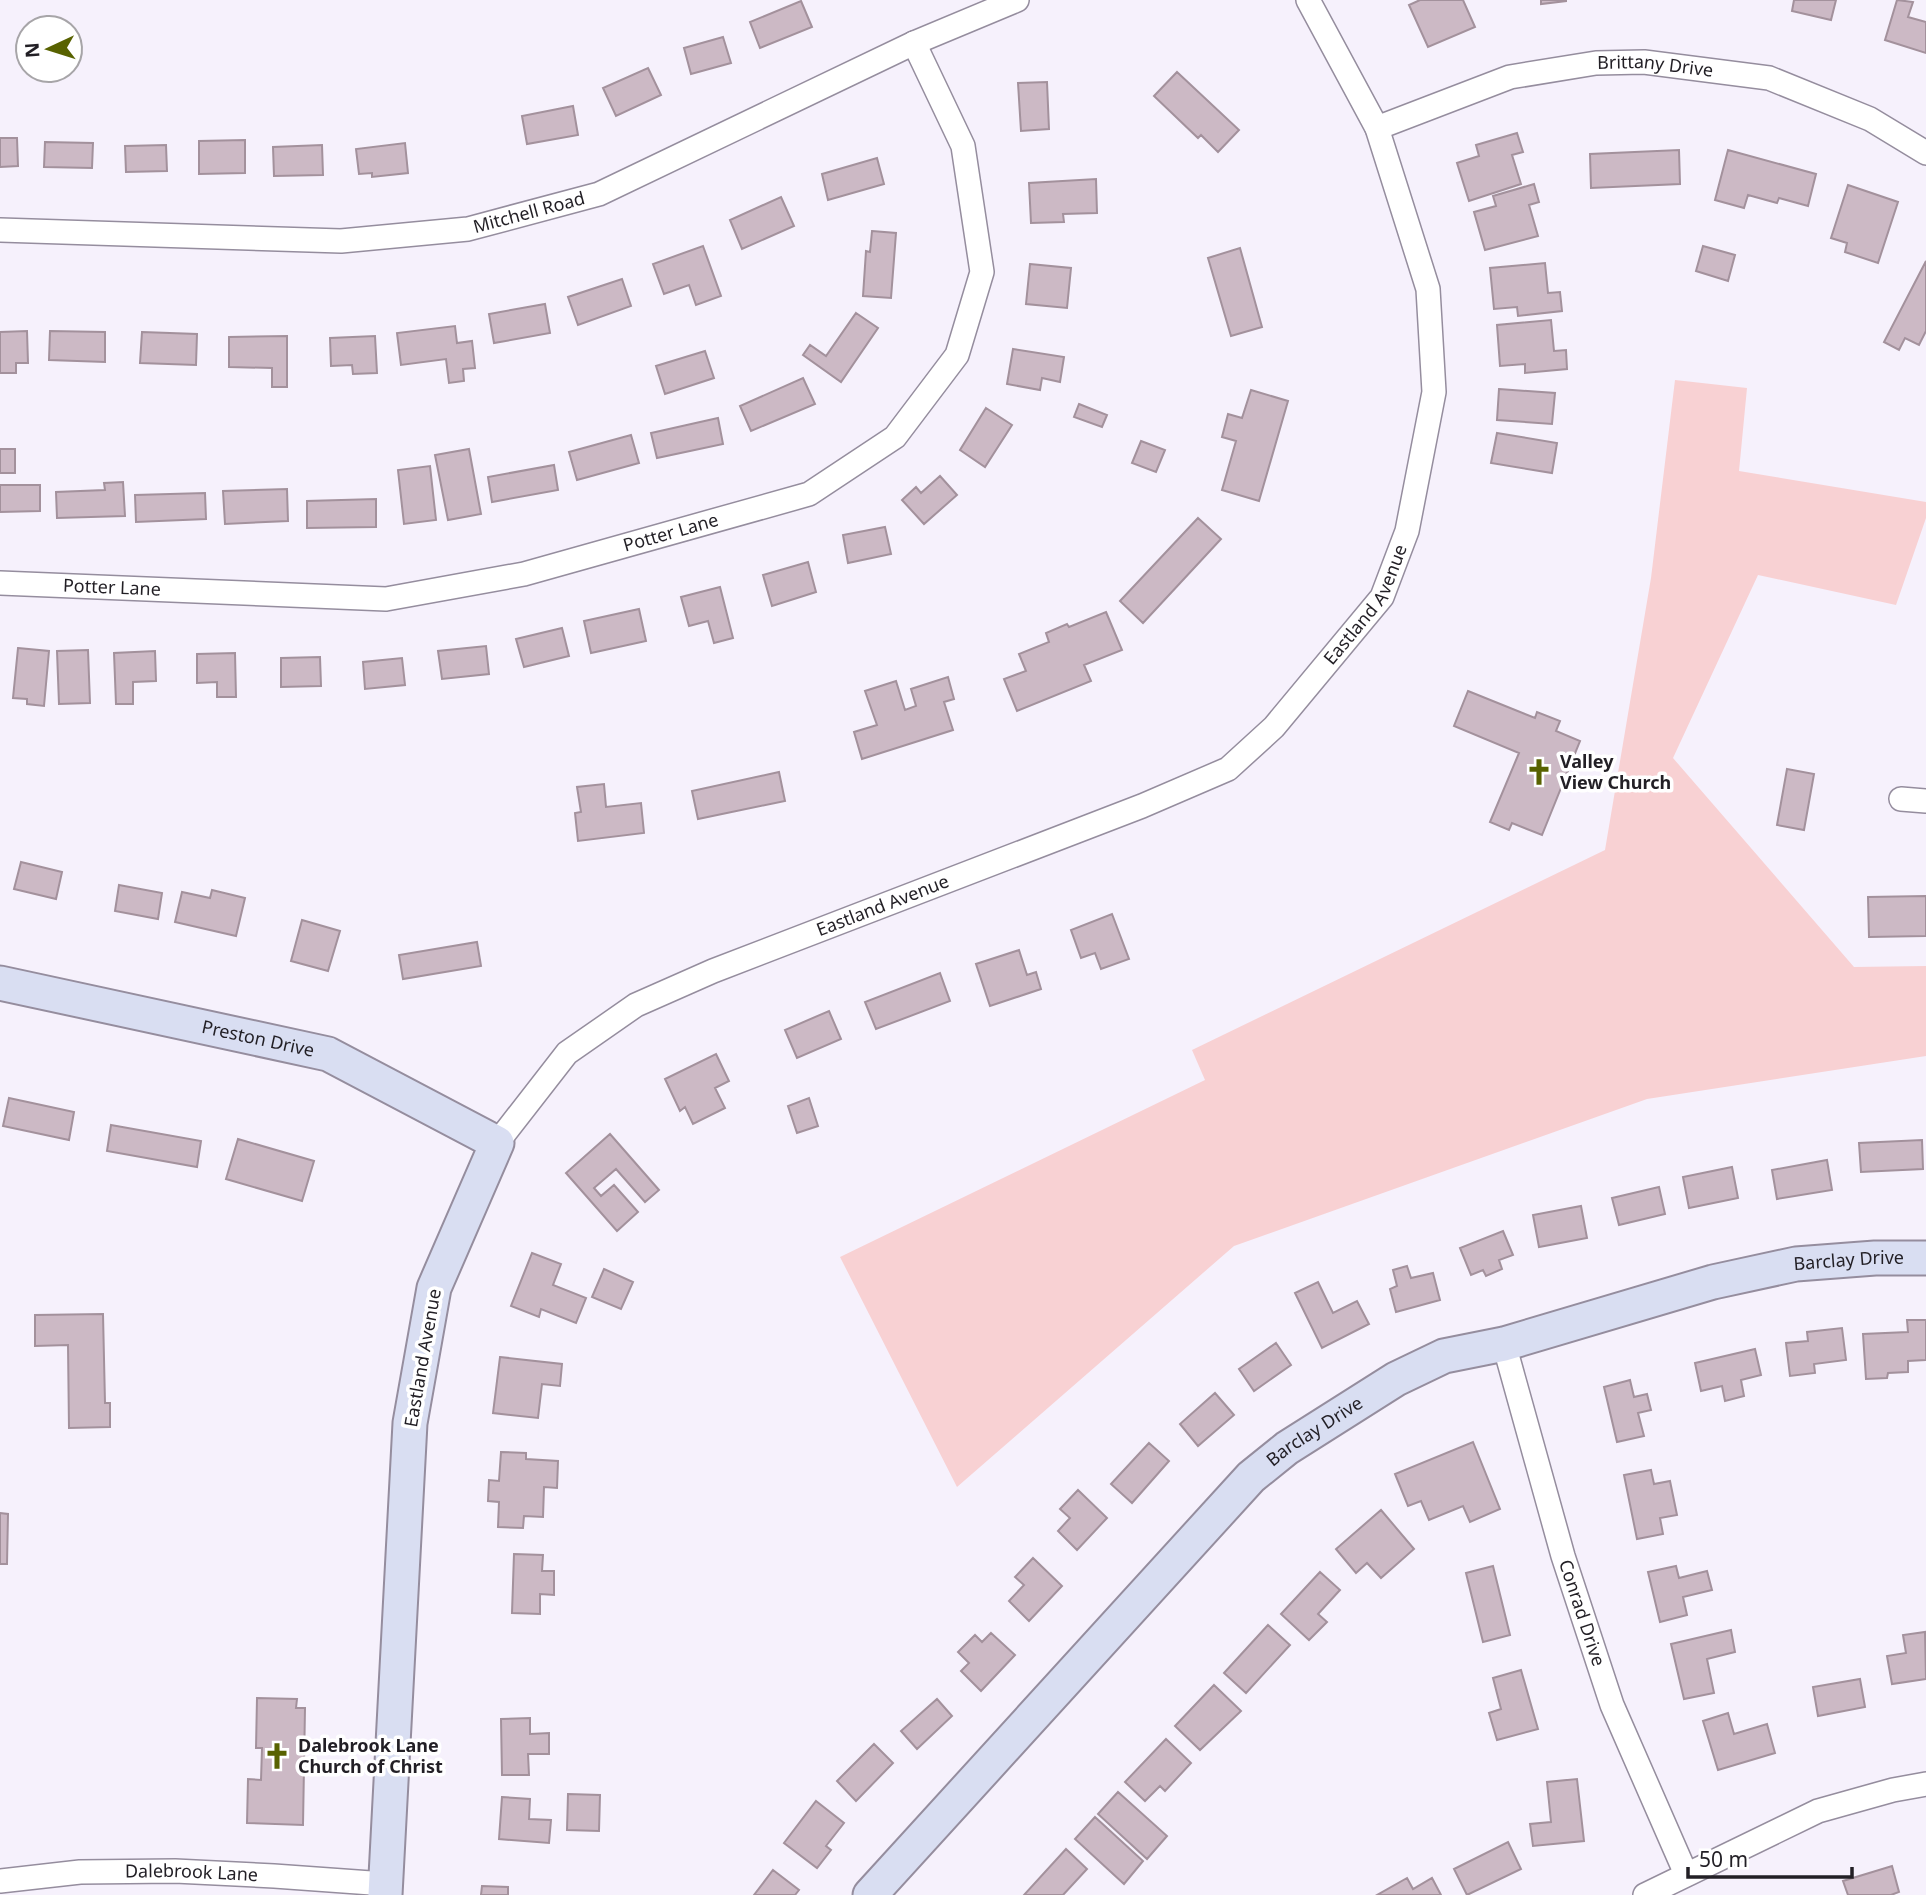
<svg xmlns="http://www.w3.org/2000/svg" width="1926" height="1895" viewBox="0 0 1926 1895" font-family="'Noto Sans',sans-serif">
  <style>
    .green { fill: #f8d1d3 }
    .building { fill: #ccb9c5; stroke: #a3919c; stroke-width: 2 }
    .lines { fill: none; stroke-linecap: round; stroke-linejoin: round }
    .street-casing { stroke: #958d9e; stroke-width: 26 }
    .secondary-casing { stroke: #958d9e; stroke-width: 37 }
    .street { stroke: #fff; stroke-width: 23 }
    .secondary { stroke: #d9def2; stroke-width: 33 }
    .labels { text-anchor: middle; stroke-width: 7; stroke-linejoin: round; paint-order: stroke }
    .street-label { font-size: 18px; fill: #221f25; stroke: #fff }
    .poi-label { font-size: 18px; font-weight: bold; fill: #221f25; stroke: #fff; text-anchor: start }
  </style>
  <rect width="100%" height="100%" fill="#f6f1fc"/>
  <!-- green -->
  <path class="green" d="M1675,380L1747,388L1739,471L1926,502V518L1896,605L1758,575L1673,758L1854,967L1926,966V1056L1647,1099L1234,1246L957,1487L840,1257L1205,1080L1192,1050L1605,850L1651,578Z"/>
  <!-- building -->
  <path class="building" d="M1420,0H1463L1475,27L1428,47L1409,5Z
    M1541,0H1566V1L1541,4Z
    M1794,0H1836L1831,20L1792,11Z
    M1897,0L1913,2L1908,17L1926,22V53L1885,40Z
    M801,1L812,27L760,48L750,22Z
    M723,37L731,63L691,74L684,48Z
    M648,68L661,95L616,116L603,88Z
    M1177,72L1239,130L1218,152L1201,135L1198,138L1154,96Z
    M1047,82L1049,129L1021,131L1018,83Z
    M573,106L578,135L527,144L522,116Z
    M1517,133L1523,152L1512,155L1521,184L1469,201L1457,163L1479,156L1476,145Z
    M0,138H17L18,166L0,167Z
    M245,140V173L199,174V141Z
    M45,142L93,143L92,168L44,167Z
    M405,143L408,173L372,177V173L359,174L356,149Z
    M166,145L167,171L126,172L125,146Z
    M322,145L323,175L274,176L273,147Z
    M1679,150L1680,184L1591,188L1590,154Z
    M1728,150L1816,174L1808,206L1779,198L1777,203L1748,195L1744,208L1715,200Z
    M877,158L884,184L828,200L822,174Z
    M1096,179L1097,213L1063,214L1064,222L1031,223L1029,183Z
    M1534,184L1539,202L1529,205L1538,236L1485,250L1474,212L1496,206L1493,196Z
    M1848,185L1898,202L1878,263L1845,252L1847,243L1831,238Z
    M781,197L794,226L742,249L730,220Z
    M872,231L896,233L891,298L863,296L866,251L870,252Z
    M703,246L721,296L696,305L689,285L664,294L653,264Z
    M1703,246L1735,255L1728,281L1696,271Z
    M1240,248L1262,327L1231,336L1208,258Z
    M1926,261V331L1919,345L1905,338L1899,350L1884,342Z
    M1545,263L1548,293L1560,292L1562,311L1518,316L1517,307L1494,309L1490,268Z
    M1030,264L1071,268L1067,308L1026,304Z
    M622,279L631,306L578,325L568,297Z
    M545,304L550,333L494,343L489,314Z
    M856,313L878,328L841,382L803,355L810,345L826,356Z
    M1551,320L1554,351L1566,350L1567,369L1525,373V364L1500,366L1497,325Z
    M455,326L457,343L472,341L475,368L463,369L464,381L449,383L446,359L401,365L397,333Z
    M27,331L28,363H16V373H0V332Z
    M50,331L105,332V362L49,360Z
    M142,332L197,334L196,365L140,363Z
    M287,336V387H272V368L229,367V337Z
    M375,336L377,373L353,374L352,365L331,366L330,338Z
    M1013,349L1064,357L1060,382L1042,378L1040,390L1007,384Z
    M705,351L714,378L665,394L656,366Z
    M803,378L815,404L751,431L740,406Z
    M1499,389L1555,393L1552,424L1497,420Z
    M1251,390L1288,401L1259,501L1222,490L1236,441L1222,437L1228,414L1242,418Z
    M1079,404L1107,415L1102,427L1074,417Z
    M986,408L1012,425L985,467L960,450Z
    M718,418L723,444L657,458L651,433Z
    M1497,433L1557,443L1552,473L1491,463Z
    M631,435L639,463L577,480L569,452Z
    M1141,441L1165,450L1156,472L1132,463Z
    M0,449H15V473H0Z
    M469,449L481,514L448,520L435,455Z
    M554,465L558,490L492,502L488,477Z
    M430,466L436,520L404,524L398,470Z
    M940,476L957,495L924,524L902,500L916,487L921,493Z
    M123,482L125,516L57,518L56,492L105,490L104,483Z
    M0,485H40V511L0,512Z
    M287,489L288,521L225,524L223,491Z
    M205,493L206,519L136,522L135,495Z
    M376,499V527L307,528V501Z
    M1198,518L1221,539L1143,623L1120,601Z
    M885,527L891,554L848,563L843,535Z
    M808,562L816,592L772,606L763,575Z
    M720,587L733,638L714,643L708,621L689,626L681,597Z
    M639,609L646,641L591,653L584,621Z
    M1106,612L1122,650L1084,665L1091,681L1017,711L1004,679L1026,671L1019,654L1049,642L1046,633L1067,624L1069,627Z
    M562,628L569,656L524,667L516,639Z
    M486,646L489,674L442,679L438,651Z
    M18,648L49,651L44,706L27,704V699L13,698Z
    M88,650L90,703L59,704L57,651Z
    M155,651L156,681L133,682V704H116L114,653Z
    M235,653L236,697H217V682L197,683V654Z
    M320,657L321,686L281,687V658Z
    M402,658L405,685L365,689L363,662Z
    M948,677L954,699L944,702L953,730L862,759L854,732L877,725L865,691L896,681L905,710L916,706L911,689Z
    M1468,691L1535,718L1537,712L1560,721L1556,731L1580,741L1542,835L1512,823L1509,830L1490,822L1519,753L1454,726Z
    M1787,769L1814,774L1804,830L1777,825Z
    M779,772L785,801L698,819L692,791Z
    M604,784L606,807L641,803L644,833L578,841L575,813L581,812L577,787Z
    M21,862L62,872L56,899L14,889Z
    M119,885L162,893L158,919L115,911Z
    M212,890L245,898L236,936L175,922L182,892L210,898Z
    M1926,896V936L1869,937L1868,897Z
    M1112,914L1129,959L1101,969L1095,953L1081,958L1071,930Z
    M302,920L340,931L328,971L291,961Z
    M477,942L481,966L403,979L399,955Z
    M1019,950L1027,975L1036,972L1041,989L990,1006L976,964Z
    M940,973L950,1001L876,1029L865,1002Z
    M829,1011L841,1039L797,1058L785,1030Z
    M716,1054L729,1081L715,1088L725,1108L693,1124L685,1107L680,1111L665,1079Z
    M9,1098L74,1112L69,1140L3,1126Z
    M809,1098L818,1126L797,1133L788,1106Z
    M111,1125L201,1141L197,1167L107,1151Z
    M610,1134L659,1190L645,1202L616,1169L594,1188L601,1196L614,1185L638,1212L617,1231L566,1173Z
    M238,1139L314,1161L302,1201L226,1179Z
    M1922,1140L1923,1169L1861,1172L1859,1143Z
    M1827,1160L1832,1190L1777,1199L1772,1170Z
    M1732,1167L1738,1198L1689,1208L1683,1177Z
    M1659,1187L1665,1214L1619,1225L1612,1198Z
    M1581,1206L1587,1238L1539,1247L1533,1215Z
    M1503,1231L1513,1255L1499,1260L1502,1269L1486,1276L1483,1270L1471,1275L1460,1248Z
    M532,1253L561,1264L553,1285L586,1298L576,1323L541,1309L539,1317L511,1306Z
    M1407,1266L1411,1278L1433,1273L1440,1300L1396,1312L1390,1289L1397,1286L1393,1270Z
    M604,1269L633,1282L621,1309L592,1297Z
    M1318,1282L1333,1313L1357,1301L1369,1324L1322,1348L1295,1293Z
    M103,1314L105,1403H110V1427L69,1428L68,1345L35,1346V1315Z
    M1907,1320H1926V1360L1908,1361V1372L1888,1373L1887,1378L1866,1379L1863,1334L1908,1332Z
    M1842,1328L1846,1360L1814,1364L1815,1373L1790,1376L1786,1343L1808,1341L1807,1332Z
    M1276,1343L1291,1365L1254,1391L1239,1369Z
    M1755,1349L1761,1375L1741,1380L1744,1396L1725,1401L1722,1386L1701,1391L1695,1363Z
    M500,1357L562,1364L560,1386L542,1384L538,1418L493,1413Z
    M1630,1380L1634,1397L1647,1394L1651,1410L1638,1413L1644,1436L1617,1442L1604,1387Z
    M1215,1393L1234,1415L1198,1446L1180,1424Z
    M1473,1442L1500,1509L1470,1522L1463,1506L1429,1520L1421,1501L1408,1506L1395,1474Z
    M1149,1443L1169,1461L1132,1503L1111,1484Z
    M501,1452L526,1453V1459L558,1461L557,1488L544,1487L543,1517L524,1516L523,1528L498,1527L499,1502L488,1501L489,1480L499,1481Z
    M1651,1470L1654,1484L1670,1481L1677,1515L1660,1518L1663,1534L1637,1539L1624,1475Z
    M1078,1490L1107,1518L1077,1550L1058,1531L1070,1518L1060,1509Z
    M1381,1510L1414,1549L1381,1578L1367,1563L1356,1573L1336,1549Z
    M0,1513L8,1514L7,1564H0Z
    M514,1554L543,1555L542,1571H554V1595L540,1594V1614L512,1613Z
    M1033,1558L1062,1586L1029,1621L1009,1601L1024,1585L1015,1577Z
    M1493,1566L1510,1635L1483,1642L1466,1573Z
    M1676,1566L1679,1578L1707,1571L1712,1590L1683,1597L1687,1615L1660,1622L1648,1572Z
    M1320,1572L1340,1590L1318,1614L1327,1622L1309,1640L1281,1614Z
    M1268,1625L1290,1645L1246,1693L1224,1673Z
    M1731,1630L1735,1652L1707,1659L1714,1693L1684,1699L1671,1644Z
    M1925,1632L1926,1679L1892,1684L1887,1656L1906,1653L1903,1635Z
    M991,1633L1015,1655L981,1691L961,1671L969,1663L958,1652L975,1635L982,1642Z
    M1521,1670L1538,1729L1497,1740L1489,1713L1501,1709L1493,1678Z
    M1860,1679L1865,1707L1818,1716L1813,1687Z
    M1214,1685L1241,1711L1200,1750L1175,1726Z
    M257,1698L297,1699L296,1708H305L303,1825L247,1823L248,1779L261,1780L262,1748H256Z
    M937,1699L952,1716L917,1749L901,1731Z
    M1728,1713L1734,1734L1767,1724L1775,1753L1718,1770L1703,1721Z
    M530,1718V1734L549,1733V1754H528L529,1775H502L501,1719Z
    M1166,1739L1191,1763L1165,1791L1160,1786L1145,1801L1125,1782Z
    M874,1744L893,1763L856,1801L837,1781Z
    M1577,1779L1584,1841L1533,1846L1530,1824L1551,1822L1547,1782Z
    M1118,1792L1167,1836L1147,1859L1098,1814Z
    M568,1794L600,1795L599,1831L567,1830Z
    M502,1797L530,1799L529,1819L551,1820L549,1843L499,1839Z
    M816,1801L844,1823L826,1846L831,1850L817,1868L784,1843Z
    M1095,1817L1143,1861L1124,1884L1075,1839Z
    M1508,1842L1521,1869L1467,1895L1454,1869Z
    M1066,1849L1087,1869L1063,1895H1024Z
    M1892,1866L1899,1892L1891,1895H1848L1843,1881Z
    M773,1870L799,1890L795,1895H754Z
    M1407,1878L1413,1889L1432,1878L1441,1895H1377Z
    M482,1886L508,1887V1895H481Z"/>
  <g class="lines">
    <defs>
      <g id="street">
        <path id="s1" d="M1377,128L1510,77L1596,63L1644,62L1769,78L1870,119L1926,153"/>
        <path id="s2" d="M0,230L341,241L468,229L599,194L914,43L1017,0"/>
        <path id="s3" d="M0,583L386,599L524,574L809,494L895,437L957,355L982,272L963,146L914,43"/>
        <path d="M1901,799L1926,801"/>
        <path id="s4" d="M497,1143L567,1053L636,1005L713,971L1142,806L1228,769L1274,727L1382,597L1407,531L1434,392L1428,289L1377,128L1308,0"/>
        <path id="s5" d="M1504,1344L1563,1556L1612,1705L1686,1874"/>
        <path id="s6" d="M0,1881L80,1872L175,1871L274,1876L385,1884"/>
        <path d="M1645,1895L1818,1811L1893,1790L1926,1784"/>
      </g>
      <g id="secondary">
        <path id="s7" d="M0,983L328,1054L497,1143L434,1288L410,1423L385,1895"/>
        <path id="s8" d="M870,1895L1251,1477L1287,1448L1396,1379L1444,1356L1504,1344L1713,1282L1796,1264L1875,1258H1926"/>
      </g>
    </defs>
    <!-- street casing -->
    <use href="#street" class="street-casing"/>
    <!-- secondary casing -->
    <use href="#secondary" class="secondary-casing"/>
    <!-- street -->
    <use href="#street" class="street"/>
    <!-- secondary -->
    <use href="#secondary" class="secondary"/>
  </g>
  <!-- icons -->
  <defs>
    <symbol id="church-bare" viewBox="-9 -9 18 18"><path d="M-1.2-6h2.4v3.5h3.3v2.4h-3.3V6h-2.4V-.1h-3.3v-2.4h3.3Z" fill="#586200" stroke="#fff" stroke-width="2.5" paint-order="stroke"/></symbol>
  </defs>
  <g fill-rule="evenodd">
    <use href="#church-bare" x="1520" y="753" width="38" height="38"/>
    <use href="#church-bare" x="258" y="1737" width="38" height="38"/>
  </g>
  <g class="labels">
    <!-- street labels -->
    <g class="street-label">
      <text dy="6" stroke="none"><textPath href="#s1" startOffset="289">Brittany Drive</textPath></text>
      <text dy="6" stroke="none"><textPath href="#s2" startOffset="532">Mitchell Road</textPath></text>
      <text dy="6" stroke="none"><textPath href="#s3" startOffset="679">Potter Lane</textPath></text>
      <text dy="6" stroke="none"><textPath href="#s3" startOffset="112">Potter Lane</textPath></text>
      <text dy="6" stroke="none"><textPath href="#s4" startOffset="1052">Eastland Avenue</textPath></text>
      <text dy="6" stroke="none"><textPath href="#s4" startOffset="464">Eastland Avenue</textPath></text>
      <text dy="6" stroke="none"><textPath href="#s7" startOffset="264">Preston Drive</textPath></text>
      <text dy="6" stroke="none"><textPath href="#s8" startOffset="1211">Barclay Drive</textPath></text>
      <text transform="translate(423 1358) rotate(-80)" y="6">Eastland Avenue</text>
      <text dy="6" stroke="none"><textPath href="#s8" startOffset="644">Barclay Drive</textPath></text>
      <text dy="6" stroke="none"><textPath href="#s5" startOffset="280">Conrad Drive</textPath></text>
      <text dy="6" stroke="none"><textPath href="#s6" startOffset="192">Dalebrook Lane</textPath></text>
    </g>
    <!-- poi labels -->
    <g class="poi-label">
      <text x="1560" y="768">Valley<tspan x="1560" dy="21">View Church</tspan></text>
      <text x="298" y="1752">Dalebrook Lane<tspan x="298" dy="21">Church of Christ</tspan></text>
    </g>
  </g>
  <!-- north arrow -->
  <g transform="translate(49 49) rotate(266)"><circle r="33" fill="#ffffff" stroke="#a7a5a8" stroke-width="2"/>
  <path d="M0-5L12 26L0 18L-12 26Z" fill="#586200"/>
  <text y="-10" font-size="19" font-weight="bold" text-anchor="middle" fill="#221f25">N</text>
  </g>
  <!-- scale -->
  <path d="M1688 1867v10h164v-10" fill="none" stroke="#221f25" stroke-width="3.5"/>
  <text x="1699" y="1867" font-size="21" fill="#221f25" stroke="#ffffff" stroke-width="5" paint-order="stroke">50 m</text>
</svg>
